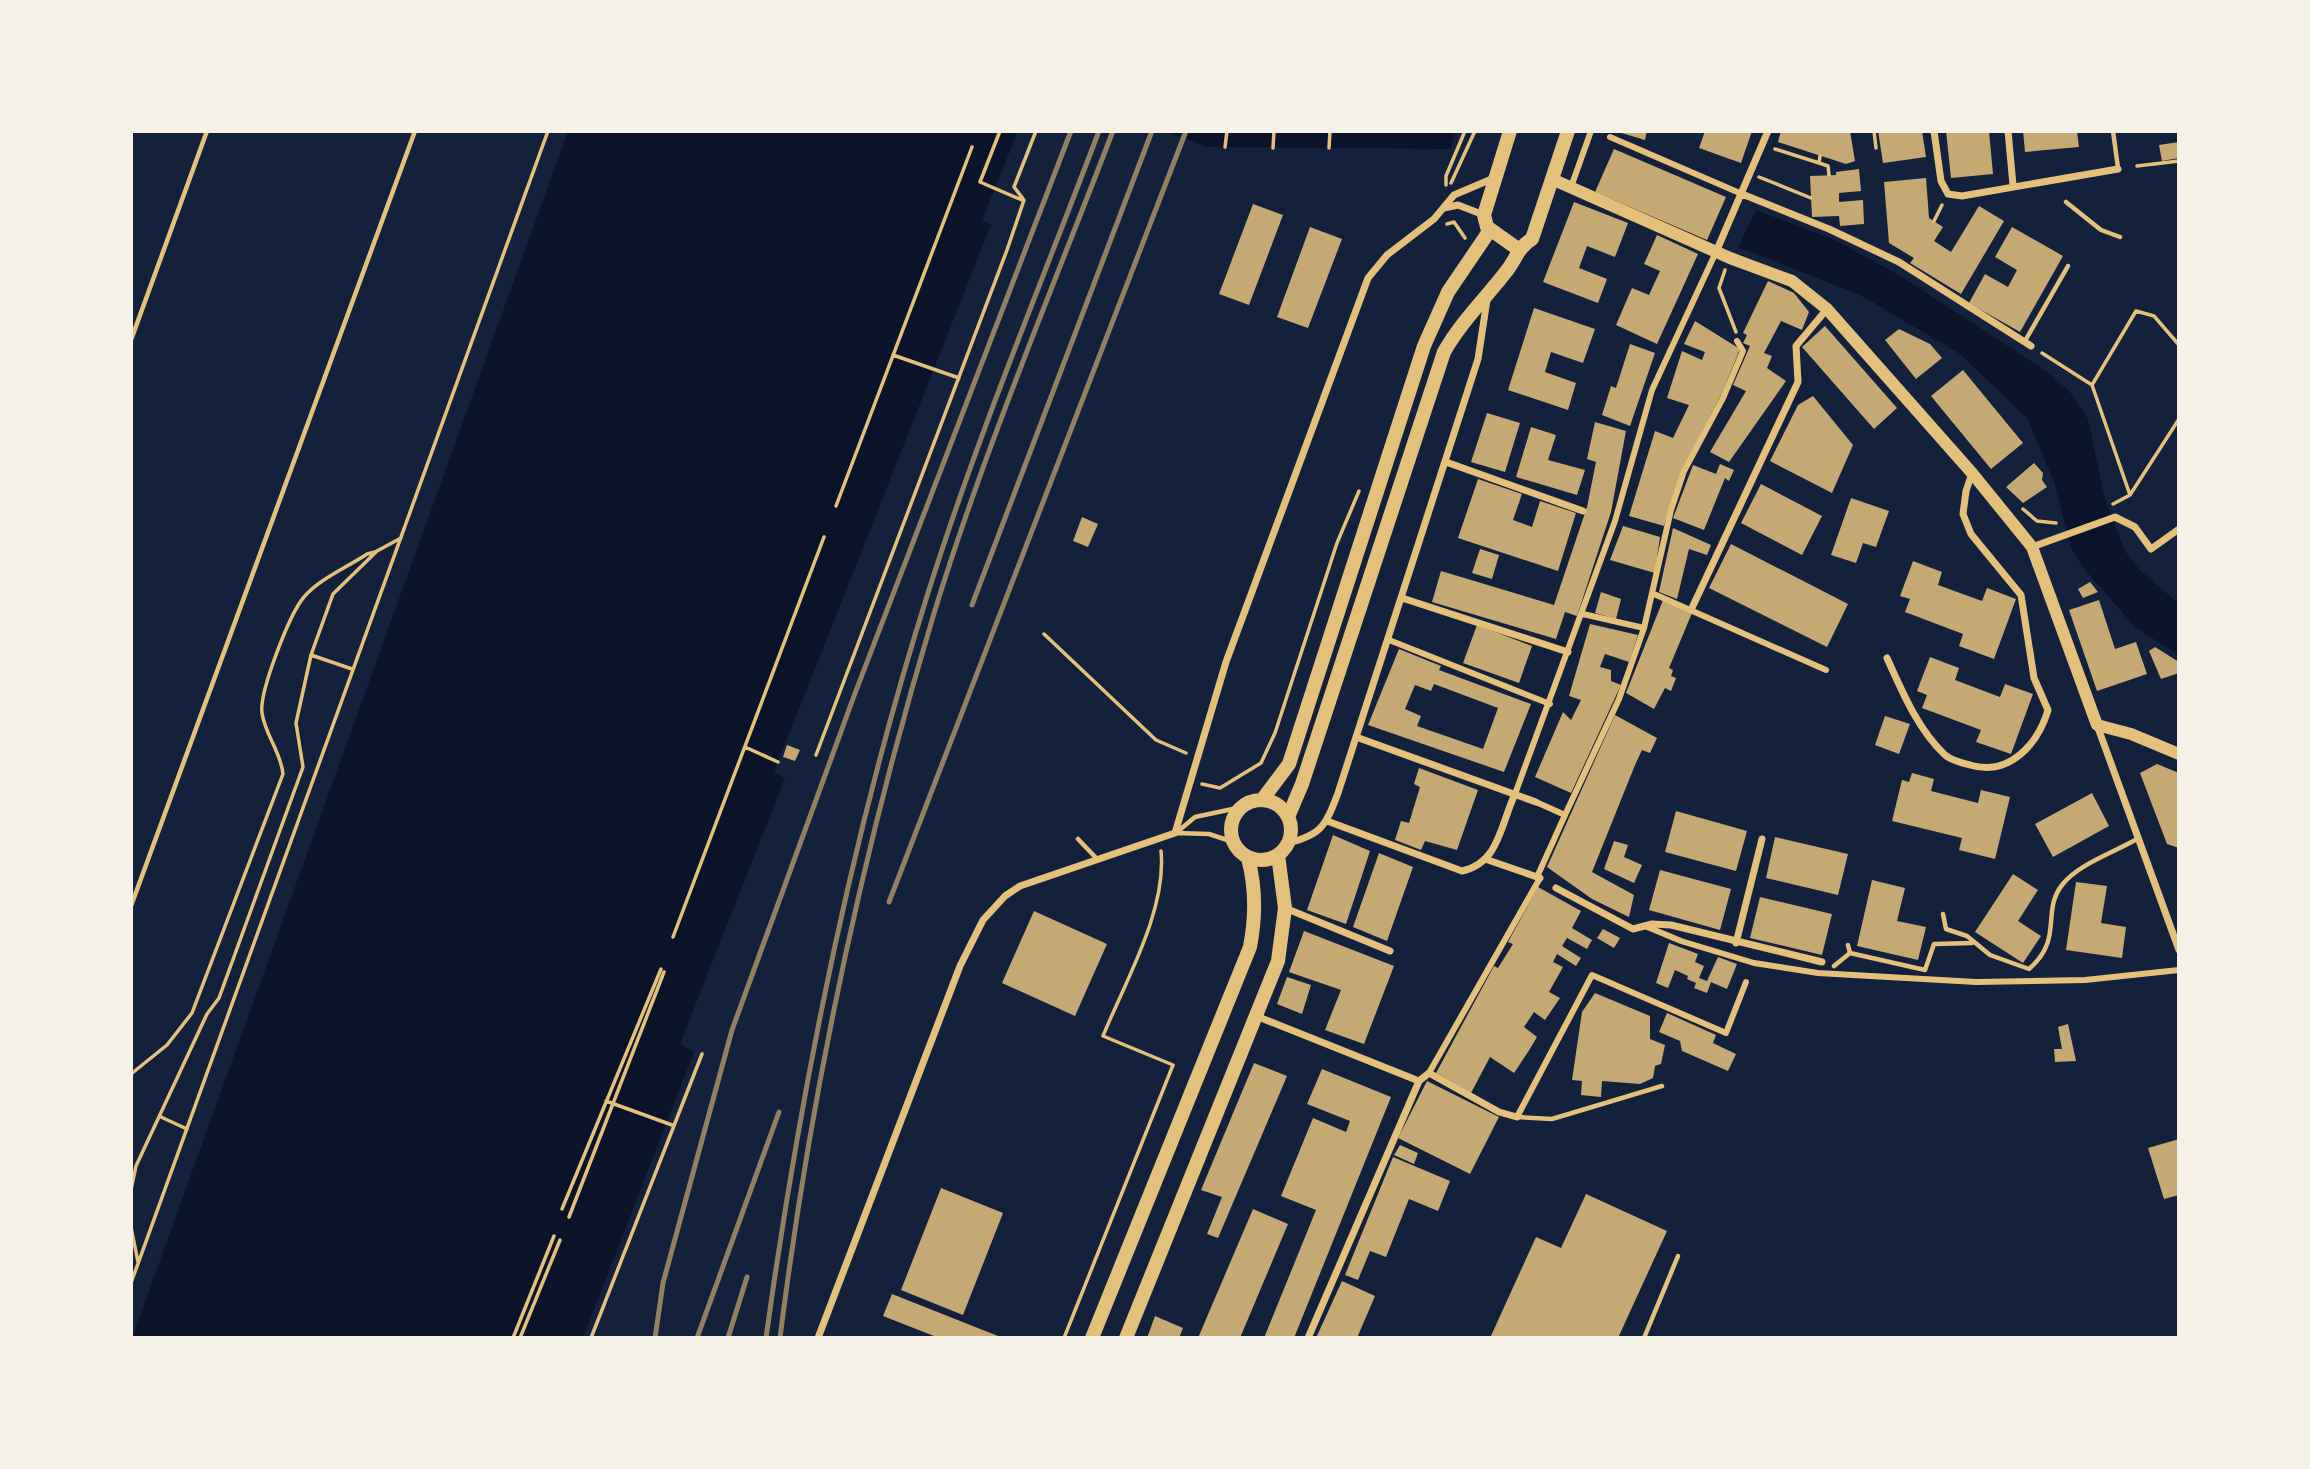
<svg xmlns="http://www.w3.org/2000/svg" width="2310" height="1469" viewBox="0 0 2310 1469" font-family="'Playfair Display',serif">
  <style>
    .water { fill: #0b132b }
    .building { fill: #c6a872; fill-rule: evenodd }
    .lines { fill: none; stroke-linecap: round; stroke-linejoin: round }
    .path { stroke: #e5c07b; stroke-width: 3.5 }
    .service { stroke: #e5c07b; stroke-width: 4.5 }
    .pedestrian { stroke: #e5c07b; stroke-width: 6 }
    .minor { stroke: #e5c07b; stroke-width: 7 }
    .tertiary { stroke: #e5c07b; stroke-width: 12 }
    .primary { stroke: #e5c07b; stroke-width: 14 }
    .rail { stroke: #918062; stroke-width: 5 }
  </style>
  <rect width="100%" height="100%" fill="#14213d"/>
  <!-- water -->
  <path class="water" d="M568,131H1018L982,220L991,225L774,772L785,778L680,1044L694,1052L583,1338H132Z
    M1163,131H1456L1450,149L1208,147Z
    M1756,210L1837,241L1904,278L2046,371L2070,392L2088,419L2105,499L2125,551L2140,570L2179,604V655L2135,627L2085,570L2071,548L2054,482L2027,418L1960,354L1864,297L1738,247Z"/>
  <!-- building -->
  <path class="building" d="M1615,131H1647L1645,140Z
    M1705,131H1752L1741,163L1699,148Z
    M1781,131H1850L1855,161L1846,164L1778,142Z
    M1878,131H1922L1926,157L1883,163Z
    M1946,131H1989L1993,174L1951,178Z
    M2023,131H2077L2079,147L2025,152Z
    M2179,142V158L2162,161L2159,145Z
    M1614,149L1726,197L1707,240L1595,192Z
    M1859,169L1861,191L1839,193V202L1863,200L1864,224L1840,226L1839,216L1812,217L1810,176L1836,175V172Z
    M1926,178L1929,218L1943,227L1934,241L1951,252L1979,206L2004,221L1961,294L1910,263L1914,258L1889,243L1884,182Z
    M1574,202L1628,223L1615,257L1587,246L1579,268L1607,279L1598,303L1543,282Z
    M1253,204L1283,215L1249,305L1219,294Z
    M1310,227L1342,239L1308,328L1277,317Z
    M2012,227L2063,256L2020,332L1969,303L1985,274L2008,287L2017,270L1995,257Z
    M1657,235L1698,254L1657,344L1616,325L1632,288L1649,295L1660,271L1644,264Z
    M1768,281L1794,293L1809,312L1802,330L1781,321L1764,353L1772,356L1767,368L1786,381L1729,462L1710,452L1746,391L1733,385L1750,346L1743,343L1747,335L1743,333Z
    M1534,308L1595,329L1583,363L1551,352L1545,372L1576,383L1568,410L1508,390Z
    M1695,321L1740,349L1722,393L1681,472L1664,526L1629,516L1655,431L1673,438L1689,405L1667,398L1682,351L1702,360L1705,352L1684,344Z
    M1825,326L1897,408L1874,429L1802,347Z
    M1899,329L1930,344L1942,358L1916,379L1885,340Z
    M1630,344L1655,353L1630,426L1602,415L1611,386L1616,388Z
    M1963,370L2023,443L1991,469L1931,396Z
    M1813,396L1853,445L1832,493L1770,461L1798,405Z
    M1487,413L1520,423L1505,472L1471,462Z
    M1595,422L1626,431L1611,512L1577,616L1565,612L1556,639L1432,602L1441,571L1554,605L1587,507L1596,462L1587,459Z
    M1531,427L1556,435L1548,460L1585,470L1577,495L1516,477Z
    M2034,463L2043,473L2042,480L2047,487L2023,503L2006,487Z
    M1720,464L1734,470L1729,481L1725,478L1704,530L1673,518L1693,465L1716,474Z
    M1478,479L1522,494L1513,520L1532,527L1540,501L1576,513L1558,571L1458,538Z
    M1761,484L1822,516L1802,555L1741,523Z
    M1851,498L1889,511L1876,547L1863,543L1856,563L1831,555Z
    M1082,517L1098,524L1088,547L1073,541Z
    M1623,526L1660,537L1655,573L1610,560Z
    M1673,528L1711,545L1707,555L1689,549L1677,599L1659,592Z
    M1731,544L1848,604L1827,647L1709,588Z
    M1480,549L1499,555L1492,579L1472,573Z
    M1913,561L1942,572L1938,585L1982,601L1987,588L2016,599L1994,659L1959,646L1963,634L1905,612L1910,599L1900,596Z
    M2090,582L2098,592L2083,598L2078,589Z
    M1601,592L1621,599L1616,619L1595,613Z
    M1663,600L1692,613L1669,668L1673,670L1671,676L1676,678L1671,691L1665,688L1654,709L1626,693Z
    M2099,600L2115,649L2136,642L2147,674L2097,691L2069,610Z
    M1590,624L1638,635L1629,662L1605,654L1600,667L1611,670V681L1621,685L1571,793L1535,777L1563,712L1571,720L1581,700L1569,696Z
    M1477,625L1532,646L1519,683L1463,663Z
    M2155,647L2179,662V673L2161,679L2149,651Z
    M1399,649L1441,666L1439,670L1531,704L1504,772L1368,725ZM1434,684L1498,708L1483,749L1417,726L1421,716L1405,709L1415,685L1431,691Z
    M1930,657L1959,668L1955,680L2000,697L2005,684L2033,694L2011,754L1976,742L1981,730L1922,708L1927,695L1917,691Z
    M1615,715L1657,738L1650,753L1642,750L1635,765L1592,872L1634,895L1629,917L1592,899L1547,867Z
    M1885,716L1910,724L1899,754L1875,745Z
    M787,745L800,750L795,761L783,757Z
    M2157,764L2179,773V848L2167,844L2140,773Z
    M1419,768L1478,790L1457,850L1425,841L1421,850L1395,840L1401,821L1409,823L1420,787L1414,784Z
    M1912,773L1934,779L1931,791L1978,803L1981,790L2010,797L1995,859L1959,850L1962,838L1892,821L1902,780L1909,782Z
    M2092,793L2109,826L2053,857L2035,824Z
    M1676,811L1747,831L1736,871L1665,852Z
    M1333,835L1370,851L1346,924L1307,910Z
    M1775,837L1848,854L1838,895L1766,878Z
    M1614,841L1628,845L1624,857L1642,865L1634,883L1604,869Z
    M1379,853L1413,867L1387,941L1353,927Z
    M1660,870L1731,889L1720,930L1649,910Z
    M2013,874L2038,890L2018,921L2041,936L2023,963L1975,932Z
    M1872,880L1905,888L1897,921L1926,927L1918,960L1857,946Z
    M2076,882L2107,886L2101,923L2126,927L2122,958L2066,950Z
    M1538,887L1581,911L1572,928L1592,940L1587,949L1567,938L1562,946L1581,958L1576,966L1557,954L1553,962L1563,967L1549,992L1560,998L1545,1020L1534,1012L1524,1027L1537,1037L1528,1052L1514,1073L1490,1057L1471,1093L1436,1073L1494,966L1498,968L1513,944L1508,942Z
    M1760,897L1832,914L1822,955L1750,938Z
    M1034,911L1107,944L1075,1016L1002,983Z
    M1603,929L1620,938L1614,948L1597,938Z
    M1304,931L1394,966L1364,1044L1325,1030L1341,990L1289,972Z
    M1669,943L1698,954L1695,962L1704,966L1699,978L1707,981L1718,957L1737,964L1727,989L1711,982L1707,993L1694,988L1696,983L1687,979L1688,976L1675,970L1668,988L1656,983Z
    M1287,977L1311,985L1302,1014L1277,1004Z
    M1595,993L1650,1016V1039L1665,1045L1661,1064L1655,1066L1653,1078L1640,1084L1602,1081L1601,1097L1581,1095L1582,1081L1572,1080L1582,1012Z
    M1667,1013L1716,1035L1713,1043L1736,1054L1728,1071L1682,1051L1680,1041L1659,1032Z
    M2068,1024L2076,1061L2055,1062L2054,1049H2062L2058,1027Z
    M1254,1063L1287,1076L1218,1238L1207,1234L1222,1197L1201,1190Z
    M1322,1069L1391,1097L1294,1338H1264L1316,1210L1281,1196L1313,1118L1346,1132L1350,1121L1307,1104Z
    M1427,1081L1499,1117L1470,1174L1398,1138Z
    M2179,1139V1195L2164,1199L2148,1148Z
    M1400,1145L1418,1153L1414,1164L1394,1155Z
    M1393,1157L1450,1181L1438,1211L1409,1199L1386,1257L1370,1251L1358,1280L1345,1275Z
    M941,1188L1003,1213L963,1315L901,1290Z
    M1586,1194L1667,1231L1618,1338H1490L1536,1237L1561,1248Z
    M1253,1209L1288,1224L1240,1338H1198Z
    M1342,1281L1375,1296L1357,1338H1316Z
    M892,1294L1003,1338H939L883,1316Z
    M1155,1316L1183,1328L1179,1338H1147Z"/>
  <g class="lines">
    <!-- path -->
    <path class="path" d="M1000,131L980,182L1022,200
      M1874,131L1876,148
      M1225,147L1227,131
      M1273,148L1274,131
      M1329,148L1330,131
      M1775,149L1819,163L1820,156
      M1819,163L1828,166L1829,175
      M2137,166L2179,161
      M1759,177L1811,198
      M1451,183L1475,131
      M1446,185V176L1465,131
      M1934,221L1942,205
      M1447,224L1454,222L1465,238
      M1725,270L1719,288L1736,332
      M2042,353L2092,385
      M893,355L959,378
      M2130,495L2092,385L2136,311L2154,316L2179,345
      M2113,504L2130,495L2179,419
      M836,506L972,147
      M2023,509L2037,521L2056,523
      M1044,634L1156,740L1186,753
      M311,655L352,669
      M745,747L778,762
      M816,755L1007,250L1024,200L1014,187L1036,131
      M1202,784L1220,788L1261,763L1275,733L1337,543L1359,491
      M673,937L824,537
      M131,1074L167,1045L192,1013L283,774C281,752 265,735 262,713C259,692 290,613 304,597C319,579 348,567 367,554L375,552
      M606,1101L672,1125
      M161,1117L187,1129
      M131,1190L136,1166L207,1014L219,998L303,767L296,723L311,655L333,594L377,551L401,538
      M562,1209L661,969
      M569,1217L664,972
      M131,1227L138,1262
      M131,1283L548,131
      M513,1338L554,1236
      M520,1338L560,1240
      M591,1338L702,1054
      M1064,1338L1173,1065L1103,1036C1125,982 1167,910 1161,851"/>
    <!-- service -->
    <path class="service" d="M2113,131L2118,168
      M2066,202L2101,230L2120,237
      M131,340L207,131
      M2025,341L2068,266
      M1176,833L1195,817L1242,807
      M1176,833L1209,834L1233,842
      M1078,839L1098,860
      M131,906L415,131
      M1943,914L1946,929L1967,936L1990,955L2029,969C2064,939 2041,912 2062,885C2078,864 2115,852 2137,839
      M1848,945L1850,953
      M1834,966L1850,953L1925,970L1934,944L1972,943
      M1517,1117L1552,1119L1662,1086
      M1644,1338L1678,1256"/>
    <!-- pedestrian -->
    <path class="pedestrian" d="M1610,137L1742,194
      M1571,187L1591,131
      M1654,594L1826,670
      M1583,614L1644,628
      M1389,640L1550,704
      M1515,794L1615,521L1652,390L1716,252
      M1536,802L1565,815L1537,877
      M1565,815L1619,699L1644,628L1671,510L1684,471L1723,398L1743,351L1737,341
      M1645,926L1681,941L1754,963L1818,973L1976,982L2085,980L2179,970
      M1429,1073L1540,878
      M1517,1117L1592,975L1726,1033L1746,982"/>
    <!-- minor -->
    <path class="minor" d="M1934,131L1941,181L1948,194L1962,196L2118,169
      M2008,131L2013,185
      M1742,194L1829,229L1899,262L2031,346
      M1444,208L1458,205L1484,215
      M1716,252L1768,131
      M1446,462L1583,511
      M2032,547L2115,517L2135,527L2151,549L2179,529
      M1402,598L1568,652
      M1691,610L1798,382L1796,346L1827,309
      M1887,658C1902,691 1918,730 1945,755C1952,761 1962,763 1970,765C2009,777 2038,744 2048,710L2034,678L2021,595L1971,534L1963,514L1966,491L1972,473
      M2097,725L2179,950
      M1356,737L1536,802
      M1327,821L1462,871C1499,863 1500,826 1515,794
      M1286,848L1288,843C1323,835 1326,824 1338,793L1478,359L1487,300
      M1488,860L1540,878
      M1556,888L1633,929L1652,924L1671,925L1822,962
      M1285,908L1390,951
      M1736,943L1762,839
      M1256,1016L1419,1081
      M818,1338L960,966L983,920L1005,896L1020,886L1175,833L1226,662L1368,278L1387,255L1434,219L1454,195L1494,178
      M1308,1338L1419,1081L1429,1073L1499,1112L1517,1117"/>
    <!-- tertiary -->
    <path class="tertiary" d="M1554,180L1730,258L1792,281L1827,309L1972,473L2032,547L2097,725L2131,734L2179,754"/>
    <!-- primary -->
    <path class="primary" d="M1510,131L1484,215L1487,227L1518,249
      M1231 830a30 30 0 1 1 60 0a30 30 0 1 1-60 0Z
      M1262,800L1289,764L1424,346L1448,292L1490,230
      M1288,817L1302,784L1444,352C1461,322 1484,300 1505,273C1516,260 1517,248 1532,239L1568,131
      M1092,1338L1250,947C1256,916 1256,888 1248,858
      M1126,1338L1278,961L1285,908L1278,855"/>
    <!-- rail -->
    <path class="rail" d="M972,605L1152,131
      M889,902L1186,131
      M655,1338L663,1283L732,1030L854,696L1071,131
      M697,1338L779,1112
      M728,1338L747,1277
      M766,1338C801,1086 851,836 928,593C977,437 1041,284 1099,131
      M780,1338C811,1091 863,848 935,610C985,448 1052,290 1113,131"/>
  </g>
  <!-- border -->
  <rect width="2310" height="1469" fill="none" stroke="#f6f1e7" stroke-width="266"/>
</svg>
